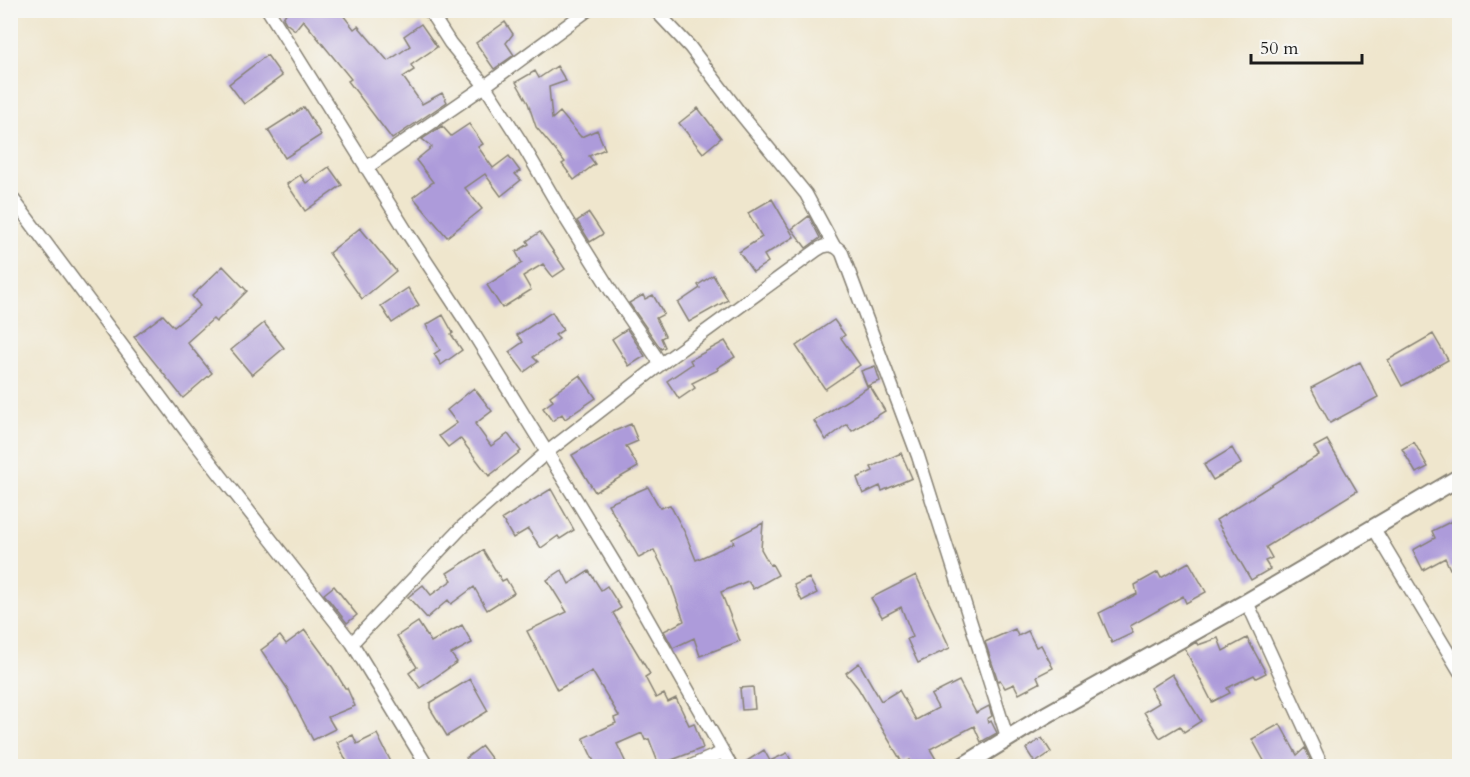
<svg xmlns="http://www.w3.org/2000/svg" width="1470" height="777" viewBox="0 0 1470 777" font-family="Cardo,serif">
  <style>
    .building { fill: #ad9bda }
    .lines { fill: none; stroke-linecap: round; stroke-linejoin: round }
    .street-casing { stroke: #868174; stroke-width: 15 }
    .secondary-casing { stroke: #868174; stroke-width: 20 }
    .street { stroke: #fff; stroke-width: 12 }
    .secondary { stroke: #fff; stroke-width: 16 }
  </style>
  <rect width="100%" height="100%" fill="#f6f6f2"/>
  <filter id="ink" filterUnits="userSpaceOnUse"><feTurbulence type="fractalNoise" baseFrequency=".0167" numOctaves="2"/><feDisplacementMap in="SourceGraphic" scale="12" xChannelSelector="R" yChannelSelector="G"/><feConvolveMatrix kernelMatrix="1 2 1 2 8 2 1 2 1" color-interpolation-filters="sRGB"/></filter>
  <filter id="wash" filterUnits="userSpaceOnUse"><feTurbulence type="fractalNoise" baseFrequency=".008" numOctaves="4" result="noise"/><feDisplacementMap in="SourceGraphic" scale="24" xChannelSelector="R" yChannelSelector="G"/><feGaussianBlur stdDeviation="1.35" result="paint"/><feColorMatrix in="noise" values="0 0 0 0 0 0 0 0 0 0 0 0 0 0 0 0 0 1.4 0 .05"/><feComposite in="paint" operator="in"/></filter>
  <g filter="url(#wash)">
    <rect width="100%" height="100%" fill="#efe6cd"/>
    <g id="blocks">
      <!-- building -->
      <path class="building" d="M288,10H339L354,29L358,26L388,61L410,46L404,36L421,24L437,47L411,65L414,70L403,77L422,104L442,93L447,102L392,139L348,81L351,79L303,20L295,30L286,23L283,18Z
        M505,22L513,34L506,43L514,55L494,69L476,43Z
        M267,55L282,76L244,104L229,84Z
        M557,66L566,81L549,87L552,119L560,112L581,137L597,130L605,149L589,156L595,164L574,180L562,164L565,162L536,127L528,103L516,82L535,71L539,78Z
        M304,107L321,135L285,158L268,130Z
        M698,108L721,138L703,153L679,123Z
        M469,124L483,144L478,147L493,168L509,156L520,171L515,174L521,180L501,196L485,174L465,188L482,209L447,237L413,197L433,182L416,160L432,147L422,139L442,126L451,136Z
        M329,167L342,185L305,211L287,184L300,175L306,183Z
        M772,199L794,237L764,255L768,262L753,272L739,252L762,237L748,213Z
        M589,213L603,234L590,242L577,221Z
        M809,216L820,238L806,248L792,229Z
        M360,228L396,271L362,299L329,253Z
        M540,232L565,269L553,277L543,264L523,276L531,290L502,308L487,285L522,263L516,252L529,244L527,241Z
        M223,266L247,291L216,322L213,319L187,342L212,373L183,398L134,337L163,315L174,327L200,306L192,296Z
        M713,275L728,300L689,322L678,303L700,288L698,285Z
        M408,288L419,305L392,323L381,306Z
        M643,295L645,299L653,295L664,314L656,318L665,336L661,338L665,347L661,349L629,303Z
        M552,312L563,330L555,335L559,339L533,357L538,362L524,372L509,352L523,342L517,335Z
        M443,315L453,333L451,334L462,350L441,365L434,354L440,350L426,325Z
        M834,320L845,335L841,338L860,365L825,389L796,346Z
        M264,323L284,348L252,375L231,350Z
        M627,329L645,356L629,366L612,339Z
        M1433,334L1448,360L1402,386L1388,360Z
        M725,341L735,357L717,368L718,370L692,383L695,388L679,399L667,381L692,364L690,360Z
        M1360,362L1378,397L1330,423L1311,388Z
        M875,366L880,381L867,386L861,371Z
        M580,375L596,398L565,419L562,414L552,421L543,408L553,401L550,396Z
        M870,386L885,411L852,431L847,424L826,440L814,421Z
        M474,388L492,411L475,424L491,446L508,434L521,451L489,476L460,438L448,447L439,436L457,423L447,410Z
        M631,424L638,441L626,446L638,467L595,492L572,455L610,433Z
        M1327,440L1357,491L1266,547L1272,558L1265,561L1270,569L1251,580L1216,520L1319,455L1314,447Z
        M1414,442L1428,467L1416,473L1402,449Z
        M1232,448L1241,464L1213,480L1204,465Z
        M901,453L912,478L882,491L880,486L863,494L857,478L873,471L871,467Z
        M648,487L660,508L670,505L685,533L696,560L734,543L732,539L763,523L761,549L770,565L772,564L778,575L753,589L748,581L721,592L740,641L700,656L694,638L673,648L664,631L684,621L670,582L654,550L639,558L608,504Z
        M551,489L574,530L560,539L558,536L541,548L528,529L513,538L502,519Z
        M1454,520L1460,528V564L1450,569L1445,558L1423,570L1413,550L1435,538L1432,531Z
        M483,550L502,581L506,579L514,593L487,610L474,587L451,604L448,600L427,618L408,597L423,585L431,595L452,580L447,573Z
        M1189,562L1206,592L1186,603L1183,596L1130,626L1133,633L1112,643L1099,613L1137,594L1135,585L1158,572L1161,578Z
        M562,570L569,584L589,571L601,590L607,586L621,608L613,613L650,674L645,677L656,698L664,694L668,702L676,698L689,725L694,723L703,748L659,765L649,739L645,740L642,733L617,744L626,763L618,766H596L583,738L616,723L614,718L619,716L592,671L557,690L527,631L567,612L547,580Z
        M916,575L950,648L918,663L907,639L913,637L901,607L882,617L871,598Z
        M809,578L817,593L802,601L794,585Z
        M334,586L357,615L347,623L324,594Z
        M418,622L431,642L462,625L472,643L451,654L457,662L420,688L409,673L417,667L397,636Z
        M1015,629L1018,636L1028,631L1036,647L1041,645L1053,668L1037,676L1040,683L1019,694L1014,684L1005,688L1000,680L998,681L985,642Z
        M305,630L333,668L345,688H347L355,706L328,717L335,729L313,740L288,692L289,691L261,650L280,636L286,644Z
        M1218,638L1223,651L1247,638L1266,673L1256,678L1254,675L1227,688L1230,693L1212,702L1185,649L1196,642L1198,645Z
        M859,663L881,701L899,690L916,720L938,708L931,695L959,681L976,713L989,706L992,716L987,719L988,723L991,721L997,733L981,742L974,726L930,749L937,761L927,766H913L909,760L903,764L858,688L846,673Z
        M1172,674L1201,721L1184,732L1180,726L1160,738L1144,712L1159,703L1150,688Z
        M470,679L488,711L447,736L430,708V703Z
        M753,687L755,709L742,710L740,688Z
        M1280,724L1297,755L1305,748L1313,766H1267L1252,739Z
        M377,734L393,766H349L337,742L353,735L357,744Z
        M1042,738L1051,752L1035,763L1026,749Z
        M482,746L497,766H472L466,758Z
        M764,750L770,761L787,753L794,766H739Z"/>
    </g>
  </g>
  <g filter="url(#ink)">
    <use href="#blocks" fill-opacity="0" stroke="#868174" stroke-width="1.5"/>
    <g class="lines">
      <defs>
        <path id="street" d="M268,10L408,234L472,331L580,506L634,595L731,766
          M429,10L450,43L485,86L521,142L566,219L611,291L661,364
          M655,10L690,47L740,113L806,194L834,246
          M366,168L485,86L588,10
          M10,195L186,431L352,643L427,766
          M1373,527L1460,672
          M1247,602L1322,766
          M352,643L463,526L546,453L661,364L817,250C826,243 836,244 842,253L918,456L1008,740
          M691,766L723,752"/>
        <path id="secondary" d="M963,766L1046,715L1247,602L1460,477"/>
      </defs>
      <!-- street casing -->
      <use href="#street" class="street-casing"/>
      <!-- secondary casing -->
      <use href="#secondary" class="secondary-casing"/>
      <!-- street -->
      <use href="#street" class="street"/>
      <!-- secondary -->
      <use href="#secondary" class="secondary"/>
    </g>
  </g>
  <!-- margin -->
  <rect width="1470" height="777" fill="none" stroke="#f6f6f2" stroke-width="36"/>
  <!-- scale -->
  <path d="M1251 54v9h111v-9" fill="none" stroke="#1c1c1c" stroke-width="3"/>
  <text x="1260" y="54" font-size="18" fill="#1c1c1c" stroke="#f6f6f2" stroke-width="4.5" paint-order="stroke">50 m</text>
</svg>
